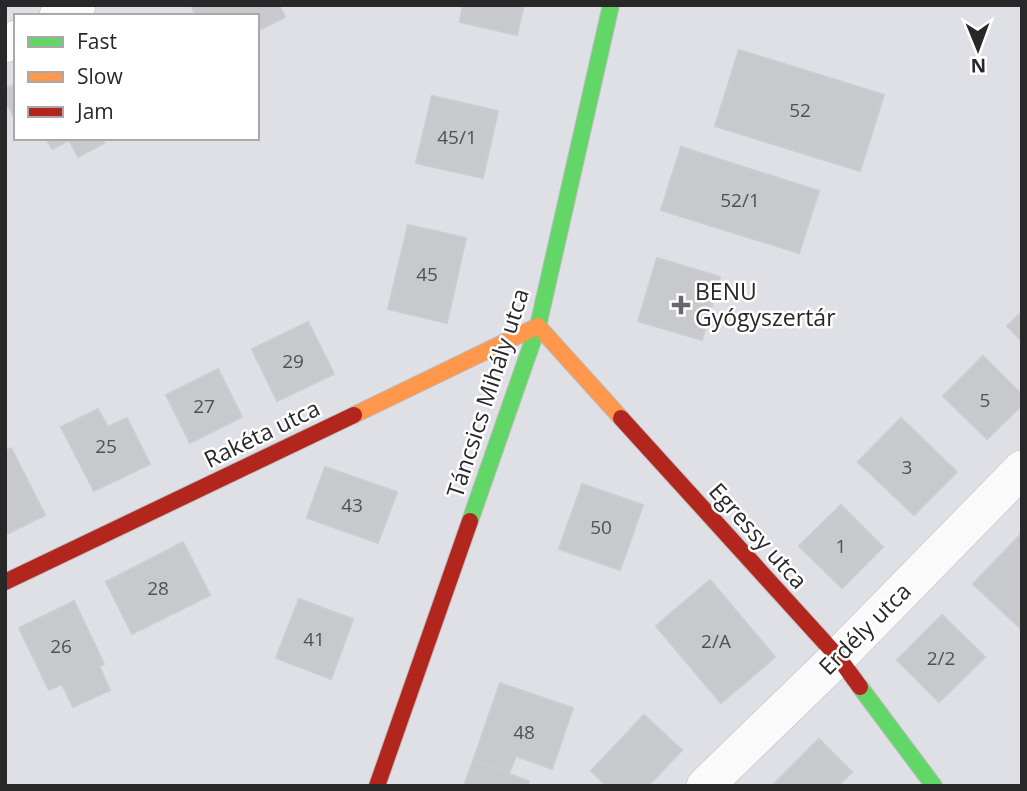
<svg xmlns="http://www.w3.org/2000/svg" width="1027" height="791" viewBox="0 0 1027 791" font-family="'Open Sans',sans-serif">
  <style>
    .building { fill: #c7c9cd; stroke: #caccd1; stroke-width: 2 }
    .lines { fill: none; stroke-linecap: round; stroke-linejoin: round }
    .street-casing { stroke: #bcbcbc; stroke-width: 38 }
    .fast-casing { stroke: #bcbcbc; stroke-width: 18 }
    .slow-casing { stroke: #bcbcbc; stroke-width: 18 }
    .jam-casing { stroke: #bcbcbc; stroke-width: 18 }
    .street { stroke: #fafafb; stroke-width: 37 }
    .fast { stroke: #63d668; stroke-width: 16 }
    .slow { stroke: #ff974d; stroke-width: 16 }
    .jam { stroke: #b3261e; stroke-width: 16 }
    .poi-dot { fill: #68686a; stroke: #fff; stroke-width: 2.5 }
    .labels { text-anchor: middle; stroke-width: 5; stroke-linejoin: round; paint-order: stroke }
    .number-label { font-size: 19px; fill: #505152 }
    .poi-label { font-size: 23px; fill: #282828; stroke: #fff; text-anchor: start }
    .street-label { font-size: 23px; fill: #282828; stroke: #fff }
  </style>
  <rect width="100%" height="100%" fill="#dee0e6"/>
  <!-- building -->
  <path class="building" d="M191,5H279L285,17L257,31V16H196Z
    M463,5H524L517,35L460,22Z
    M739,50L884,95L860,171L715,126Z
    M16,84V120L5,100V89Z
    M432,96L498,111L483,178L416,163Z
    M46,138H101L104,143L78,157L69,140L52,149Z
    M681,147L819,191L799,253L661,210Z
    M408,225L466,238L447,323L388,309Z
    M657,258L720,277L702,340L638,321Z
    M1022,312V341L1007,326Z
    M308,322L334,374L277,401L252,349Z
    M983,356L1022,395V405L987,439L943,396Z
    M218,369L242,417L190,443L166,395Z
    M98,409L108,427L127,418L150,464L94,491L61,427Z
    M901,418L957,472L914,515L858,462Z
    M11,448L45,515L5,535V451Z
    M325,467L397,492L378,543L307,518Z
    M582,484L643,505L620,570L559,549Z
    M841,505L883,547L842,588L799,546Z
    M1020,535L1022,537V630L973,584Z
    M183,542L210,595L132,634L106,582Z
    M710,580L775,657L721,703L656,626Z
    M299,599L353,619L331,679L276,658Z
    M74,601L104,664L99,666L110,690L73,707L62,684L49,690L19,628Z
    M942,615L985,657L939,702L897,660Z
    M500,683L573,708L552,769L516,756L509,773L473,761Z
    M644,715L682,750L648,786H631L628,782L624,786H607L591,771Z
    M819,739L852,772L838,786H772Z
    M473,761L529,781L527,786H464Z"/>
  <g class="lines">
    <defs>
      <path id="street" d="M58,16L77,5
        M5,44L16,39
        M705,786L838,657L1022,469"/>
      <path id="fast" d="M470,521L538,326L611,5
        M860,687L934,786"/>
      <path id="slow" d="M354,415L538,326L621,418"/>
      <path id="jam" d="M621,418L838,657L860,687
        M5,582L354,415
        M377,786L470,521"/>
    </defs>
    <!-- street casing -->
    <use href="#street" class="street-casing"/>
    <!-- fast casing -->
    <use href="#fast" class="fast-casing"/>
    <!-- slow casing -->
    <use href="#slow" class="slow-casing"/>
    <!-- jam casing -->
    <use href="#jam" class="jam-casing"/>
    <!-- street -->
    <use href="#street" class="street"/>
    <!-- fast -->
    <use href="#fast" class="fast"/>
    <!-- slow -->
    <use href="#slow" class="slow"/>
    <!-- jam -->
    <use href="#jam" class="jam"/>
  </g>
  <!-- markers -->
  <path class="poi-dot" d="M677.5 294.5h7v7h7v7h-7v7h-7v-7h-7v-7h7z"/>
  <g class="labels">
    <!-- number labels -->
    <g class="number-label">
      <text x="800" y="117">52</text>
      <text x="457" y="144">45/1</text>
      <text x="740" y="207">52/1</text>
      <text x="427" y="281">45</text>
      <text x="293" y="368">29</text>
      <text x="985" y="407">5</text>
      <text x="204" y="413">27</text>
      <text x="106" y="453">25</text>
      <text x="907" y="474">3</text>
      <text x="352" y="512">43</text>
      <text x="601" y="534">50</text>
      <text x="841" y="553">1</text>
      <text x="158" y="595">28</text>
      <text x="314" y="646">41</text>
      <text x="716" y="648">2/A</text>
      <text x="61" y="653">26</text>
      <text x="941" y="665">2/2</text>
      <text x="524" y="739">48</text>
    </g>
    <!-- poi labels -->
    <g class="poi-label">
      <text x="695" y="300">BENU<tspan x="695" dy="26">Gyógyszertár</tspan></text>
    </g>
    <!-- street labels -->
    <g class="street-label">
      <text transform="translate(488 393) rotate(-72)" y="8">Táncsics Mihály utca</text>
      <text transform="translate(262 434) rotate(-26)" y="8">Rakéta utca</text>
      <text transform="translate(758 536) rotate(48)" y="8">Egressy utca</text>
      <text transform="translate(865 629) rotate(-45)" y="8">Erdély utca</text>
    </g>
  </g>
  <!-- border -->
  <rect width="1027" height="791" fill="none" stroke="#282828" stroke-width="14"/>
  <!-- legend -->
  <rect x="14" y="14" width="245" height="126" fill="#ffffff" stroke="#a9a9a9" stroke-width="2"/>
  <rect x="28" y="37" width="35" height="10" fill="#63d668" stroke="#a9a9a9" stroke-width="2"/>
  <text x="77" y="49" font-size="21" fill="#282828">Fast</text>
  <rect x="28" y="72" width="35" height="10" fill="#ff974d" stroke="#a9a9a9" stroke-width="2"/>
  <text x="77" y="84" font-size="21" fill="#282828">Slow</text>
  <rect x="28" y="107" width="35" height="10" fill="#b3261e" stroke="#a9a9a9" stroke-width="2"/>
  <text x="77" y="119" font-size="21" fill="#282828">Jam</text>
  <!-- north arrow -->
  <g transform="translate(978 49) rotate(179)" stroke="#ffffff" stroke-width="5" paint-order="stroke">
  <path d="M0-5L12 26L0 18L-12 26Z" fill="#282828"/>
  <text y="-10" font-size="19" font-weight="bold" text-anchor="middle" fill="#282828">N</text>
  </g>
</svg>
